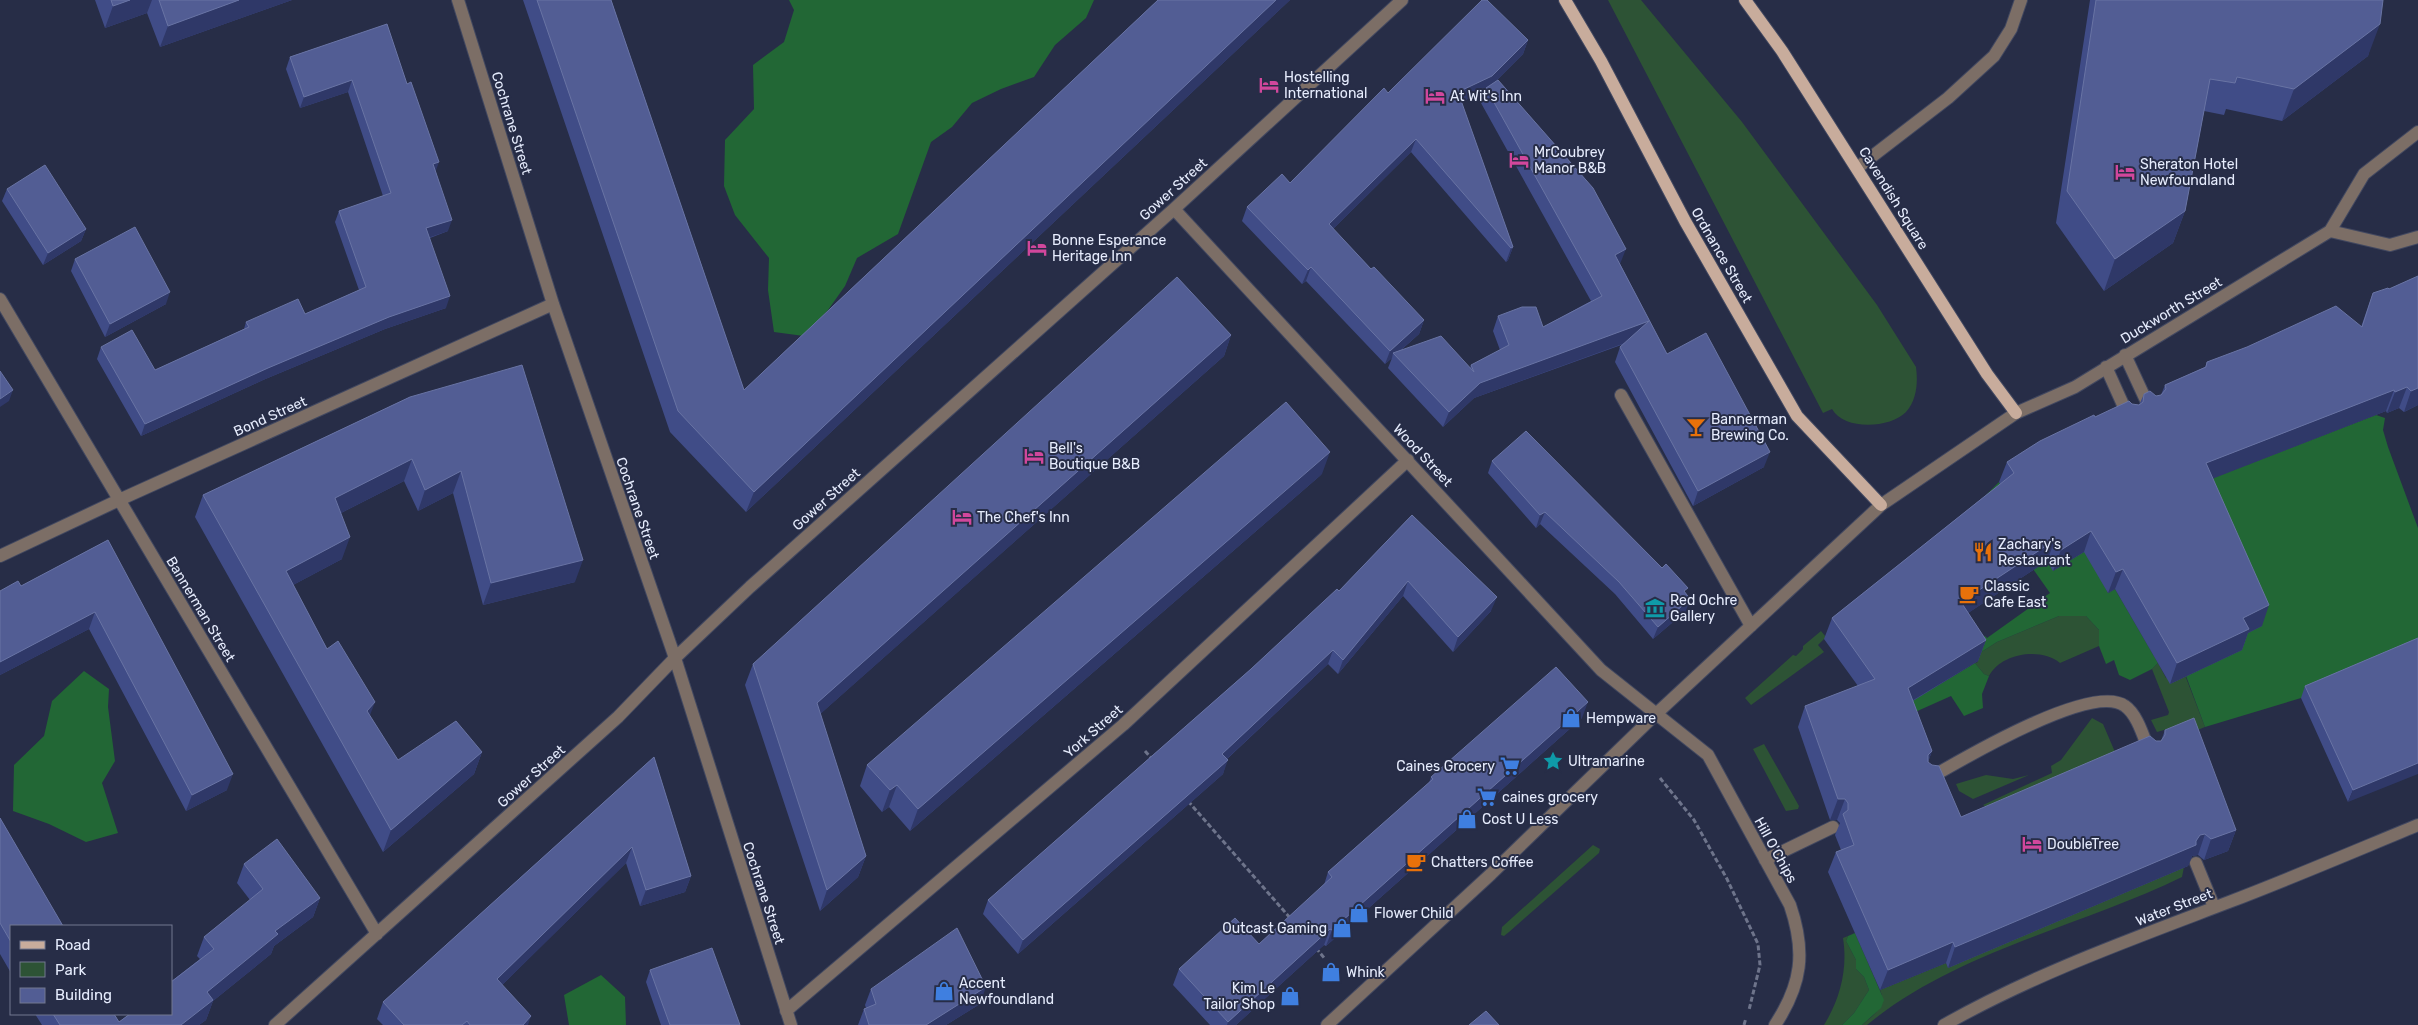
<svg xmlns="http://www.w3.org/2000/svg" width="2418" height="1025" viewBox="0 0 2418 1025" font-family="Rubik,sans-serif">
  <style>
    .green { fill: #2d5335 }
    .forest { fill: #226735 }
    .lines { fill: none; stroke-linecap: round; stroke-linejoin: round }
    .minor-casing { stroke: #424860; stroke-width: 14 }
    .major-casing { stroke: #424860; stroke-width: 14 }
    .path { stroke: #6e748b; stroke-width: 3; stroke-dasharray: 5 2.5; stroke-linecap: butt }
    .minor { stroke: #7c6e66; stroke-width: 12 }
    .major { stroke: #c8ac9c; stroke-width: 12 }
    .wall { fill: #404c87; fill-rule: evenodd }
    .shaded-wall { fill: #2f3868 }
    .building { fill: #525d94; stroke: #6974a4 }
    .labels { text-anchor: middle; stroke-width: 4; stroke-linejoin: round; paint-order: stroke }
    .poi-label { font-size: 14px; fill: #e6ecfd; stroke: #272d47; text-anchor: start }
    .street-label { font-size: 14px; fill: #e6ecfd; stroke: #272d47 }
  </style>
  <rect width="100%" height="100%" fill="#272d47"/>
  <!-- green -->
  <path class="green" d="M1608,0H1641L1742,122L1877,305L1916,367C1918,382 1917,400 1906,412C1891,428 1844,431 1832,409L1823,413Z
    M2059,616H2086L2099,630V646L2060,663C2041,647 2001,653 1989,676L1984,674L1975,663L1978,662L1975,656L1997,642Z
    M1821,631L1826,637L1818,645L1824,652L1751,705L1745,698L1793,655L1796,656L1803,649V646Z
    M2158,663L2166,678L2183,670L2205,727L2185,735L2181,725L2157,732L2151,720L2168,715L2169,712L2152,669Z
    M2092,718L2103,724L2121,766L2002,817L1983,805L2052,773L2051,766L2061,760Z
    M1764,744L1799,806L1798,809L1786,811L1753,749Z
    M1986,775L2013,779L2029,775L1973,799L1959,791L1956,784Z
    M1593,845L1600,849L1599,853L1509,932L1504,936L1501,935L1502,927Z
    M2184,867L2182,877C2079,927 1955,952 1867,1025H1862C1873,1015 1888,1007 1880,990L1946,963L1948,967Z
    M1848,936L1846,941L1856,960V969L1864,977L1869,990L1854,1013L1842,1025H1824C1840,999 1848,969 1843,938Z"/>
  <!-- forest -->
  <path class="forest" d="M789,0H1094L1086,18L1055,45L1034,77L1001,89L972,103L952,127L931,142L898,234L857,258L845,286L828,310L804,336L774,332L768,290L769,258L735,215L724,186L725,140L754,109L753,65L784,42L794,10Z
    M2376,415L2385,418L2383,430L2388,447L2418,528V648L2301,698L2205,727L2186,676L2241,650L2236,639L2265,607L2213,478Z
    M1999,482L2022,519L2088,549L2108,593L2115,589L2158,663L2152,669L2130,680L2119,675L2114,660L2106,664L2099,646V630L2086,616H2059L1997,642L1975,656L1971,645L1985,636L1987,638L2050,593L1983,498Z
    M1975,663L1984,674L1989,676L1982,694L1983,708L1964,716L1951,696L1904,717L1902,668L1937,686Z
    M84,671L109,689L108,707L115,761L102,783L118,833L86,842L49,824L13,811L14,765L44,736L52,701Z
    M1855,933L1884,1000L1881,1008L1862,1025H1842L1854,1013L1869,990L1864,977L1856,969V960L1846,941L1848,936Z
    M601,975L625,997L626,1025H569L564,995Z"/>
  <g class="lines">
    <defs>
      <path id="minor" d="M458,0L553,304L675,658L791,1025
        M1857,168L1948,98L1994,56L2011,29L2021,0
        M1174,209L1601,670L1708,755L1790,905C1806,952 1802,984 1775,1025
        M2330,231L2364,174L2418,132
        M0,299L377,934
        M2125,355L2150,409
        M2106,367L2129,418
        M1621,395L1751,626
        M0,556L119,500L553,304
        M1928,779C1961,760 2092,682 2125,706C2138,715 2144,739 2150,753
        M1765,860L1833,827
        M2196,863L2214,907
        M786,1011L1123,725L1408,460
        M275,1025L618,717L675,658L750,587L1174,209L1402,0
        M1327,1025L1491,874L1656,714L1881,505L2016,413L2075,387L2330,231L2390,245L2418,237
        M1944,1025C2034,974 2132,939 2229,902C2292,878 2355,851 2418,825"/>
      <path id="major" d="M1565,0L1601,61L1685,221L1797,416L1881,505
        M1745,0L1782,51L1987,374L2016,413"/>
    </defs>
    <!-- minor casing -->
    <use href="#minor" class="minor-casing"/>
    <!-- major casing -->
    <use href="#major" class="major-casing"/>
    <!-- path -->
    <path class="path" d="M1145,751L1153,760
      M1660,778L1694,820L1727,879L1758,944L1760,965L1749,1010
      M1188,801L1291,919
      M1316,948L1325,959
      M1744,1025L1746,1018"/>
    <!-- minor -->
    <use href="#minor" class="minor"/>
    <!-- major -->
    <use href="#major" class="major"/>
  </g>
  <!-- wall -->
  <path class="wall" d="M95,0H292L160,47L147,13L105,28Z
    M523,0H611L744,390L1158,0H1290L746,512L670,432Z
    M2090,0H2383L2368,56L2282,121L2226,109L2224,115L2204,111L2185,211L2173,243L2104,291L2056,223Z
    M387,24L435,171L448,231L430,238L446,308L385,329L263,380L141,436L97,359L101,347L155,370L244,329L246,322L305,314L359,290L335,222L339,211L383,196L348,92L300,108L286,69L290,57Z
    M1528,40L1523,54L1496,81L1620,264L1667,354L1764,467L1693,506L1615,362L1620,347L1624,344L1474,398L1443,427L1388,368L1392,358L1385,364L1306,281L1302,284L1242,221L1247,207L1290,183L1388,93ZM1485,91L1481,103L1591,301L1543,327L1498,316L1493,331L1500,350L1471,365L1470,368L1400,351L1419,334L1424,320L1371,269L1333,229L1411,152L1506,262L1508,260L1513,247L1461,102Z
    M7,189L86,229L81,241L43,265L2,201Z
    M75,259L166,304L105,337L71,271Z
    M2418,276V405L2404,412L2399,408L2387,413L2386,411L2213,478L2262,626L2248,633L2242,650L2170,684L2115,589L2108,593L2084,552L2053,571L2047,561L1968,613L1986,640L1978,661L1913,701L1932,751L1928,762L1961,817L2156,741H2161L2165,730L2236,830L2228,851L2204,860L2198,855L2192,856L2188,866L1948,968L1946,963L1880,990L1828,872L1836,852L1841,850L1835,835L1840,823L1837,820H1830L1798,727L1805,706L1858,686L1824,639L1832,618L2000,484L1999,482L2007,462L2095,417L2132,404L2139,405L2144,394L2156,396L2161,395L2165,385L2205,367L2207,362L2361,327L2373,293L2389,289Z
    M1231,335L1224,356L820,714L866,856L858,877L820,911L745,685L753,664Z
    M410,397L575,582L483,605L453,493L418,511L404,481L341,513L342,559L293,585L327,649L398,760L482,752L474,774L383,852L195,517L203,495Z
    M1492,461L1686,594V611L1653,639L1615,594L1540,524L1536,528L1488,473Z
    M1322,474L910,831L889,807L882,812L860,786L867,765Z
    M1412,515L1491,611L1453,652L1403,596L1338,674L1328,664L1227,759L1223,774L1018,954L983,914L988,900L1251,669L1339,591Z
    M108,540L227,790L186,811L89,629L0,675V591L21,586Z
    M2418,638L2348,802L2301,698L2305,686Z
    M1582,718L1326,946L1324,945L1236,1025H1210L1173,985L1179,969L1259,944L1324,885L1328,872L1429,783L1431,777Z
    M654,757L691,876L685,892L640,906L626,863L502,985L528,1025H383L377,1019L383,1002Z
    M0,818L11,926V973L0,954Z
    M244,864L320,898L313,917L274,946L271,954L213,1001L206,1020L199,1025H42L35,1014H114L119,1022L200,959L197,956L204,937L250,900L237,883Z
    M650,970L740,1025H661L646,982Z
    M871,989L980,1004L946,1025H858L864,1009L866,1008L865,1005Z"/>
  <!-- shaded-wall -->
  <path class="shaded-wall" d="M130,0H152L147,13L105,28L113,6Z
    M239,0H292L160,47L168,26Z
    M1276,0H1290L746,512L754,492Z
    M2380,24L2368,56L2282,121L2294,89Z
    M1528,40L1523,54L1487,90L1486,88L1485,91L1453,106L1458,92Z
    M352,80L348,92L300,108L304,97Z
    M1416,139L1411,152L1324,238L1329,224Z
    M439,162L435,173L433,164Z
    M2185,211L2173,243L2104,291L2115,259Z
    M452,220L448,231L422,240L426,228Z
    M86,229L81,241L43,265L48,253Z
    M1513,247L1508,260L1506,262L1511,248Z
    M1626,249L1620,264L1615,255Z
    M1311,267L1306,281L1302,284L1308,270Z
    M170,292L166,304L105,337L110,324Z
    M450,296L446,308L385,329L263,380L141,436L145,424L268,368L389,317Z
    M1424,320L1419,334L1395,355L1393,353L1392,358L1385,364L1390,351Z
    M1649,321L1644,336L1474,398L1443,427L1449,412L1480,383Z
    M1231,335L1224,356L809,724L817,703Z
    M2407,387L2399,408L2387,413L2395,392Z
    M2418,388V405L2404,412L2411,391Z
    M13,390L9,401L0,407V399Z
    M2394,390L2386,411L2199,484L2206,463Z
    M1330,452L1322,474L910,831L918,809Z
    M1770,452L1764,467L1693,506L1698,491Z
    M412,459L404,481L327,520L335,498Z
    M461,471L453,493L418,511L425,490Z
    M1545,512L1540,524L1536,528L1540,515Z
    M2091,531L2084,552L2053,571L2061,550Z
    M350,537L342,559L278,593L286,571Z
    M2055,540L2047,561L1953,623L1961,602Z
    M583,560L575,582L483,605L491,583Z
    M2123,569L2115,589L2108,593L2116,572Z
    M1408,581L1403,596L1338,674L1343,660Z
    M1497,597L1491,611L1453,652L1458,637Z
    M1690,599L1686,611L1653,639L1658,627Z
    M2269,605L2262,626L2248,633L2242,650L2170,684L2177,663L2243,618Z
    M95,612L89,629L0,675V662Z
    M1986,640L1978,661L1900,708L1908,688Z
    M1333,650L1328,664L1217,768L1222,754Z
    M375,702L367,723V711Z
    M1588,702L1582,718L1326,946L1332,930Z
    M1932,751L1925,771L1928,755Z
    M482,752L474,774L383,852L391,830Z
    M1228,760L1223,774L1018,954L1023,940Z
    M2418,763V774L2348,802L2353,790Z
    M233,774L227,790L186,811L192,795Z
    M897,785L889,807L882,812L890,790Z
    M1838,799H1845L1837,820H1830Z
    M2236,830L2228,851L2204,860L2211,839Z
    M2205,834L2198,855L2192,856L2188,866L1948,968L1955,947L2196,841L2200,835Z
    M632,847L626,863L491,996L497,979Z
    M866,856L858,877L820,911L827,890Z
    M691,876L685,892L640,906L646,890Z
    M320,898L313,917L274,946L271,954L213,1001L206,1020L199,1025H181L207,992L275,931Z
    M1330,929L1324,945L1236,1025H1227L1228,1022Z
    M1953,942L1946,963L1880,990L1888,970Z
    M986,987L980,1004L946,1025H926Z
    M531,1016L528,1025H523Z"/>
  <!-- building -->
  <path class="building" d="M111,0H130L113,6Z
    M159,0H239L168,26Z
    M537,0H611L744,390L1158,0H1276L754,492L678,411Z
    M1482,0H1487L1528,40L1492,76L1458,92L1513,247L1511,248L1416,139L1329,224L1371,269L1374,267L1424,320L1390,351L1311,267L1308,270L1247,207L1282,174L1290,183L1384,88L1388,93Z
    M2096,0H2383L2380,24L2294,89L2237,77L2235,83L2210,79L2185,211L2115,259L2067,191Z
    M387,24L407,84L411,82L439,162L433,164L452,220L426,228L450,296L389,317L268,368L145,424L101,347L132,330L155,370L249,327L246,322L298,299L305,314L366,287L339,211L391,193L352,80L304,97L290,57Z
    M1498,80L1593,188L1626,249L1615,255L1667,354L1706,333L1770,452L1698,491L1620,347L1649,321L1480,383L1449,412L1393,353L1441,336L1474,372L1471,365L1509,345L1498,316L1522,307H1536L1543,327L1602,296L1486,88Z
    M45,165L86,229L48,253L7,189Z
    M135,227L170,292L110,324L75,259Z
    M2418,276V388L2411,391L2407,387L2395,392L2394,390L2206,463L2269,605L2243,618L2249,629L2177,663L2123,569L2116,572L2091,531L2061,550L2055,540L1961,602L1986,640L1908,688L1932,751L1928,755V762L1932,765L1939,766L1961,817L2150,736L2156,741H2161L2165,735V730L2194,718L2236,830L2211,839L2205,834L2200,835L2196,841V845L1955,947L1953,942L1888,970L1836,852L1854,845L1843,814L1848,810V803L1845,799H1838L1805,706L1875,679L1832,618L2014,473L2007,462L2040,441L2094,415L2095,417L2129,401L2132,404L2139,405L2143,402L2144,394L2150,391L2156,396L2161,395L2166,389L2165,385L2206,367L2207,362L2247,347L2336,306L2362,327L2373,293L2388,288L2389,289Z
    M1177,277L1231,335L817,703L866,856L827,890L753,664Z
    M522,365L583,560L491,583L461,471L425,490L412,459L335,498L350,537L286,571L327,649L338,641L375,702L367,711L398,760L456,721L482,752L391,830L203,495L410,397Z
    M0,371L13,390L0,399Z
    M1286,402L1330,452L918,809L897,785L890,790L867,765Z
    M1526,431L1662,568L1666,564L1688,588L1684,591L1690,599L1658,627L1619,582L1545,512L1540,515L1492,461Z
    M1412,515L1497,597L1458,637L1408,581L1343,660L1333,650L1222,754L1228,760L1023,940L988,900L1251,669L1337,589L1339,591Z
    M108,540L233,774L192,795L95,612L0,662V591L18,581L21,586Z
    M2418,638V763L2353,790L2305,686Z
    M1556,667L1588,702L1332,930L1330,929L1228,1022L1179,969L1235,918L1259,944L1332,877L1328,872L1433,779L1431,777Z
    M654,757L691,876L646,890L632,847L497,979L531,1016L523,1025H470L467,1021L462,1025H404L383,1002Z
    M0,818L63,926H11V942L0,923Z
    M277,839L320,898L275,931L278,934L207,992L213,1000L181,1025H60L53,1014H114L119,1022L130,1014H171V982L214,949L204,937L263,889L244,864Z
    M957,928L986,987L926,1025H869L864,1009L876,1004L871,989Z
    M712,948L740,1025H670L650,970Z
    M1486,1011L1499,1025H1469Z"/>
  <!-- icons -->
  <defs>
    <symbol id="hotel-bare" viewBox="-9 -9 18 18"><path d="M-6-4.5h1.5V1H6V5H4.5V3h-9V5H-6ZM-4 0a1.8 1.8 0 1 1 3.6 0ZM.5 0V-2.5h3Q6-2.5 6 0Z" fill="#d1479c" stroke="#272d47" stroke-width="2.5" paint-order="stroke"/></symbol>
    <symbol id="bar-bare" viewBox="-9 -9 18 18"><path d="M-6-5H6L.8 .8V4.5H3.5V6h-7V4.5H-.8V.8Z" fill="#e8710a" stroke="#272d47" stroke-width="2.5" paint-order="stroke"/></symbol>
    <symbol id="restaurant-bare" viewBox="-9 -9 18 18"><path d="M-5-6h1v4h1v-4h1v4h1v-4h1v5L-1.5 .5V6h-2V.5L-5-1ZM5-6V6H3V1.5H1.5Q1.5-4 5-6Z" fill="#e8710a" stroke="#272d47" stroke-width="2.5" paint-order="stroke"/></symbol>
    <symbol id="cafe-bare" viewBox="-9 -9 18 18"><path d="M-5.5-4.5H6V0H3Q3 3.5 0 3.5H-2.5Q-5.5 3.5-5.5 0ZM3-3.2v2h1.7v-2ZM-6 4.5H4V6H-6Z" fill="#e8710a" stroke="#272d47" stroke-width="2.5" paint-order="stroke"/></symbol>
    <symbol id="museum-bare" viewBox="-9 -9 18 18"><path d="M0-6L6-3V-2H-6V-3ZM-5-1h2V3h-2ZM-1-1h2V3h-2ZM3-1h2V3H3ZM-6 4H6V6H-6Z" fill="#0f9aa8" stroke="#272d47" stroke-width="2.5" paint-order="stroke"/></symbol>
    <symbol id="shop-bare" viewBox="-9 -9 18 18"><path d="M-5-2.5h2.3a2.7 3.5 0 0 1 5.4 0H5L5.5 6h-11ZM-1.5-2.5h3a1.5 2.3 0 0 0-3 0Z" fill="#3f7fe0" stroke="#272d47" stroke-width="2.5" paint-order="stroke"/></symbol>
    <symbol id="sight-bare" viewBox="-9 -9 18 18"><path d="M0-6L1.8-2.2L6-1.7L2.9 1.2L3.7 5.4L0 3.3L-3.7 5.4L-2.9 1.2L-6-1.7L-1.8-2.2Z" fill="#0f9aa8" stroke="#272d47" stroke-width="2.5" paint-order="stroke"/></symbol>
    <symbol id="supermarket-bare" viewBox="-9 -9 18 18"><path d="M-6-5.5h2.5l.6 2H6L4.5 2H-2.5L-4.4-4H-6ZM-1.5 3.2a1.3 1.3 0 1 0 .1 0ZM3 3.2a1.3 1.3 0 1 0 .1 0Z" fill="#3f7fe0" stroke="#272d47" stroke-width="2.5" paint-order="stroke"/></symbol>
  </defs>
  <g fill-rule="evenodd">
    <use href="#hotel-bare" x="1255" y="71" width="28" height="28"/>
    <use href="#hotel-bare" x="1421" y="82" width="28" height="28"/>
    <use href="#hotel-bare" x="1505" y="146" width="28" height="28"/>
    <use href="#hotel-bare" x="2111" y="158" width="28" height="28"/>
    <use href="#hotel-bare" x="1023" y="234" width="28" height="28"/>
    <use href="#bar-bare" x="1682" y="413" width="28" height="28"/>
    <use href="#hotel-bare" x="1020" y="442" width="28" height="28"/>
    <use href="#hotel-bare" x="948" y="503" width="28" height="28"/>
    <use href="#restaurant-bare" x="1969" y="538" width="28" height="28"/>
    <use href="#cafe-bare" x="1955" y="580" width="28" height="28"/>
    <use href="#museum-bare" x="1641" y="594" width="28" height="28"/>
    <use href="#shop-bare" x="1557" y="704" width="28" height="28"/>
    <use href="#sight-bare" x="1539" y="747" width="28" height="28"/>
    <use href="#supermarket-bare" x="1496" y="752" width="28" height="28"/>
    <use href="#supermarket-bare" x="1473" y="783" width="28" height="28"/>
    <use href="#shop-bare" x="1453" y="805" width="28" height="28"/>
    <use href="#hotel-bare" x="2018" y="830" width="28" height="28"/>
    <use href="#cafe-bare" x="1402" y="848" width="28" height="28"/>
    <use href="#shop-bare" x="1345" y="899" width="28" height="28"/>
    <use href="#shop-bare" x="1328" y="914" width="28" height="28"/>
    <use href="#shop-bare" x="1317" y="958" width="28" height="28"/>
    <use href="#shop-bare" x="930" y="977" width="28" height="28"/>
    <use href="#shop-bare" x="1276" y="982" width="28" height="28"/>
  </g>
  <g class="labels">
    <!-- poi labels -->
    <g class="poi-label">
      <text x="1284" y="82">Hostelling<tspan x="1284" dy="16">International</tspan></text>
      <text x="1450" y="101">At Wit's Inn</text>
      <text x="1534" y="157">MrCoubrey<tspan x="1534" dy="16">Manor B&amp;B</tspan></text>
      <text x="2140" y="169">Sheraton Hotel<tspan x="2140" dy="16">Newfoundland</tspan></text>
      <text x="1052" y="245">Bonne Esperance<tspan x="1052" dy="16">Heritage Inn</tspan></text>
      <text x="1711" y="424">Bannerman<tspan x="1711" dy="16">Brewing Co.</tspan></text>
      <text x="1049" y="453">Bell's<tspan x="1049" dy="16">Boutique B&amp;B</tspan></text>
      <text x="977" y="522">The Chef's Inn</text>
      <text x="1998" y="549">Zachary's<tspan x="1998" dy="16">Restaurant</tspan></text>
      <text x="1984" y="591">Classic<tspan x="1984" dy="16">Cafe East</tspan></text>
      <text x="1670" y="605">Red Ochre<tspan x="1670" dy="16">Gallery</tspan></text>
      <text x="1586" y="723">Hempware</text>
      <text x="1568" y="766">Ultramarine</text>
      <text x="1495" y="771" text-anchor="end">Caines Grocery</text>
      <text x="1502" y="802">caines grocery</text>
      <text x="1482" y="824">Cost U Less</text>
      <text x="2047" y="849">DoubleTree</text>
      <text x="1431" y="867">Chatters Coffee</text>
      <text x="1374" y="918">Flower Child</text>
      <text x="1327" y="933" text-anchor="end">Outcast Gaming</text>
      <text x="1346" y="977">Whink</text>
      <text x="959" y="988">Accent<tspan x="959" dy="16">Newfoundland</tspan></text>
      <text x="1275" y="993" text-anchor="end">Kim Le<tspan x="1275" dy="16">Tailor Shop</tspan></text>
    </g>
    <!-- street labels -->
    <g class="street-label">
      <text transform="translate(512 123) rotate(73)" y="5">Cochrane Street</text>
      <text transform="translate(1173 189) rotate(-42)" y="5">Gower Street</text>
      <text transform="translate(1894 198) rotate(58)" y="5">Cavendish Square</text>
      <text transform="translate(1722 255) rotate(60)" y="5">Ordnance Street</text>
      <text transform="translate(2171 310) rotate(-31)" y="5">Duckworth Street</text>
      <text transform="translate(270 416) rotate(-24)" y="5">Bond Street</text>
      <text transform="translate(1423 455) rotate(47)" y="5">Wood Street</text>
      <text transform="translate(826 499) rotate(-42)" y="5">Gower Street</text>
      <text transform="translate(638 508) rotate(71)" y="5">Cochrane Street</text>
      <text transform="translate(201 609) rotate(59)" y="5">Bannerman Street</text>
      <text transform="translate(1093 731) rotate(-41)" y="5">York Street</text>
      <text transform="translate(531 776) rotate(-42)" y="5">Gower Street</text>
      <text transform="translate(1776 850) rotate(61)" y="5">Hill O'Chips</text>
      <text transform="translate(764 893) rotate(72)" y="5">Cochrane Street</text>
      <text transform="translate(2174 907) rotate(-21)" y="5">Water Street</text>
    </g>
  </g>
  <!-- legend -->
  <rect x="10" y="925" width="162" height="90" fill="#272d47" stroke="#737990"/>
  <rect x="20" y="941" width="25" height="8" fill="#c8ac9c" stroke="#737990"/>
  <text x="55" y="950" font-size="15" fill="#e6ecfd">Road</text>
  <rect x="20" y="962" width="25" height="15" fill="#2d5335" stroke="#737990"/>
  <text x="55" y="975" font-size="15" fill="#e6ecfd">Park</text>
  <rect x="20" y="988" width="25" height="15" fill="#525d94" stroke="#737990"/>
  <text x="55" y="1000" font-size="15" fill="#e6ecfd">Building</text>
</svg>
